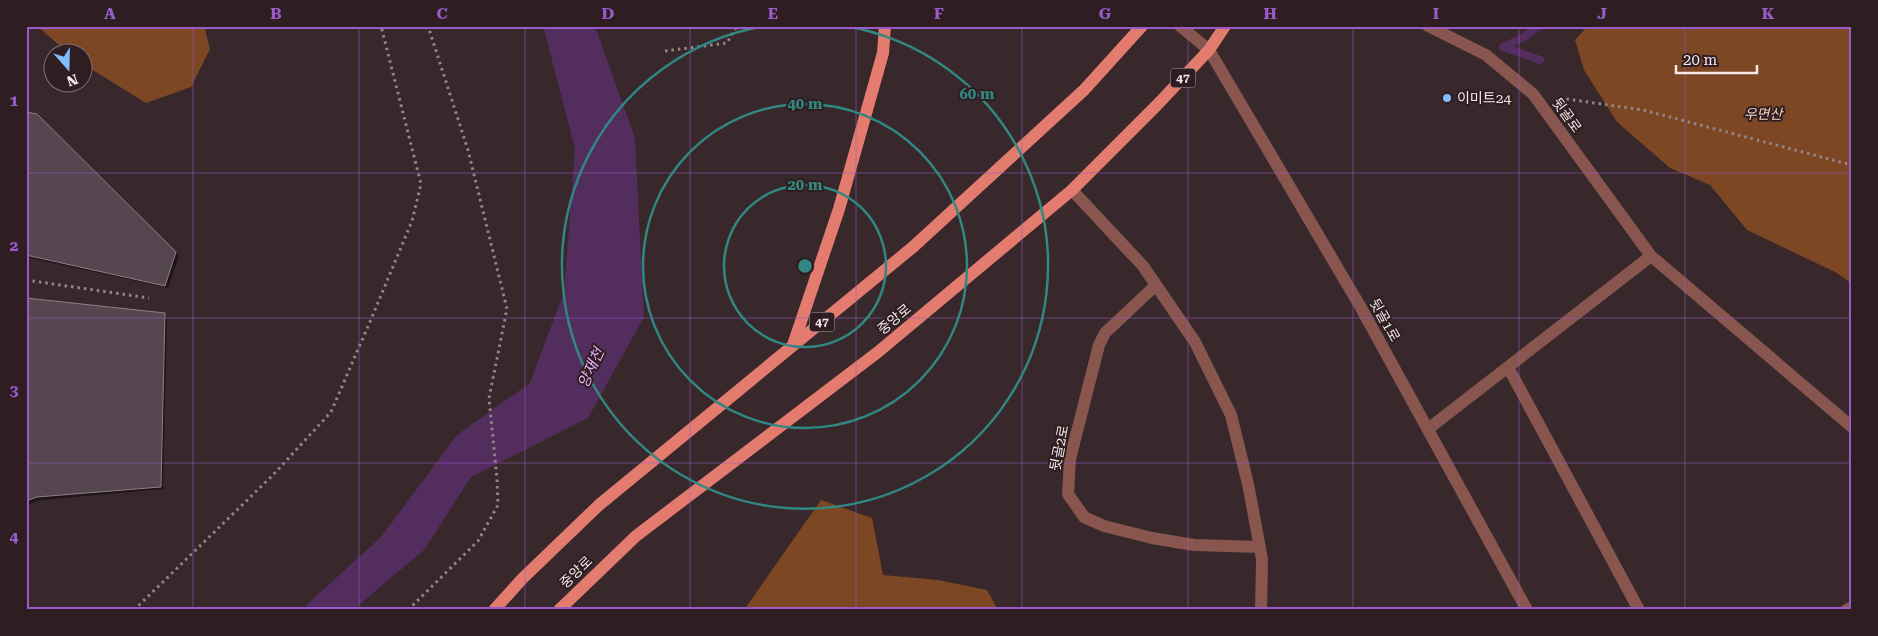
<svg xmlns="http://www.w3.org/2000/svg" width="1878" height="636" viewBox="0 0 1878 636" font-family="'Roboto Serif','Noto Sans KR',serif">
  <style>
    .green { fill: #7d4723 }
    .water { fill: #532d5d }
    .shadow { fill: #0007 }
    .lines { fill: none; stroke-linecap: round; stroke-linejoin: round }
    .stream { stroke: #532d5d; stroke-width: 8 }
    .building { fill: #56464f; stroke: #907e88 }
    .path { stroke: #948688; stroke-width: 3; stroke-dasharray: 2.5 4; stroke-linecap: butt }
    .minor { stroke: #89564f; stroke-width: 12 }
    .tertiary { stroke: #89564f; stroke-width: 12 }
    .primary { stroke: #e37c6e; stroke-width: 12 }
    .grid { fill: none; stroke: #995bca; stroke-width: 1; stroke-opacity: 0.55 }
    .ring { fill: none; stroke: #318781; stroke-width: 2.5 }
    .poi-dot { fill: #80bdfa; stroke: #2e1e21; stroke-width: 2 }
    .labels { text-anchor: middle; stroke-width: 4; stroke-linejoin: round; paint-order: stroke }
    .shield { fill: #2e1e21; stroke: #b9abae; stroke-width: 1 }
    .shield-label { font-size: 12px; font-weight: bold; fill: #f4e8ea }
    .poi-label { font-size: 14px; fill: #f4e8ea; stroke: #2e1e21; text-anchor: start }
    .park-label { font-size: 14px; font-style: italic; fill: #f6d2bd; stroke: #2e1e21 }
    .street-label { font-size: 14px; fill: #f4e8ea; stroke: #2e1e21 }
    .water-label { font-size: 15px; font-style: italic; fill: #ebaefb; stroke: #2e1e21 }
    .centre { fill: #318781; stroke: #2e1e21; stroke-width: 2.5 }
    .ring-label { font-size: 15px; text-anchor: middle; font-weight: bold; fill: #318781; stroke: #2e1e21; stroke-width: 4; stroke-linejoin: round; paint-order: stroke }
    .neatline { fill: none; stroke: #995bca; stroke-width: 2 }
    .grid-label { font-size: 16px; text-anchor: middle; font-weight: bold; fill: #995bca }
  </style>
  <rect width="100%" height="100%" fill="#38282b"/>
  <!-- green -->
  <path class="green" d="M37,26H204L210,49L191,87L146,103L83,64L82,52H67Z
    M1588,26H1852V284L1837,273L1747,230L1710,185L1670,168L1617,122L1584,70L1575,40Z
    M821,500L872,518L883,575L938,580L987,590L998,610H744Z"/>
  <!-- water -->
  <path class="water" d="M543,26H595L635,138L644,317L588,418L471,477L424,550L353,610H301L381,537L457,435L530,383L564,292L575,148Z"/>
  <!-- shadow -->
  <path class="shadow" d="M26,113L36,115L179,256L168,288L26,257Z
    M26,300L164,314L167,317L163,489L41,500L26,505Z"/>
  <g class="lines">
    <!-- stream -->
    <path class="stream" d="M1503,47L1524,37L1539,26
      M1503,47L1540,60"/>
  </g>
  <!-- building -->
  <path class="building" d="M26,112L37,114L176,252L165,286L26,255Z
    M26,298L165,313L161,487L37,497L26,501Z"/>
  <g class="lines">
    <!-- path -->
    <path class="path" d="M665,51L727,43L737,26
      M1560,98L1643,110L1852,165
      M26,280L149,298
      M134,610L273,475L331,412L372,317L412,221L421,184L381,26
      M408,610L478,541L498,505L497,479L489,398L507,309L468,150L428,26"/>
    <!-- minor -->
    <path class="minor" d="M1428,26L1486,55L1533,94L1651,256L1852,427
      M1209,50L1360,306L1527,610
      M1072,190L1143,266L1195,342L1231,415L1248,484L1262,559L1261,610
      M1156,285L1105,333L1099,345L1070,459L1068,494L1084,517L1104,526L1152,538L1194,545L1260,547
      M1508,367L1639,610
      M1428,429L1651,256
      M1846,610L1852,607"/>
    <!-- tertiary -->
    <path class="tertiary" d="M1180,26L1209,50"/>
    <!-- primary -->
    <path class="primary" d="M793,345L839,209L883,53L885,26
      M494,610L523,578L599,505L913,247L1084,90L1142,26
      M559,610L636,536L878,352L1072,190L1157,105L1209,50L1225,26"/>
  </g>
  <!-- grid -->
  <path class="grid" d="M193,26V610M359,26V610M525,26V610M690,26V610M856,26V610M1022,26V610M1188,26V610M1353,26V610M1519,26V610M1685,26V610M26,173H1852M26,318H1852M26,463H1852"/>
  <!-- distance rings -->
  <g class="ring">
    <circle cx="805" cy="266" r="81"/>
    <circle cx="805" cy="266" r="162"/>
    <path d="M845 26A243 243 0 1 1 765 26"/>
  </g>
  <!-- markers -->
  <circle class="poi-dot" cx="1447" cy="98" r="5"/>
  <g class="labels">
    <!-- shield labels -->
    <g class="shield">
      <rect x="1170.5" y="68.5" width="25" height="19" rx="4"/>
      <rect x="809.5" y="312.5" width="25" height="19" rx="4"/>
    </g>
    <g class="shield-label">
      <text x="1183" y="82">47</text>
      <text x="822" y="326">47</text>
    </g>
    <!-- poi labels -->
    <g class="poi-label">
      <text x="1457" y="103">이미트24</text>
    </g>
    <!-- park labels -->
    <g class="park-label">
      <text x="1763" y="119">우면산</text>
    </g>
    <!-- street labels -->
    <g class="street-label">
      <text transform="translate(1567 115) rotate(54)" y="5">뒷골로</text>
      <text transform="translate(894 319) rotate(-40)" y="5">중앙로</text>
      <text transform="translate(1385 320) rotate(61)" y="5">뒷골1로</text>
      <text transform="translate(1059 448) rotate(-79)" y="5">뒷골2로</text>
      <text transform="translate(576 572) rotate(-44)" y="5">중앙로</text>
    </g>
    <!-- water labels -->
    <g class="water-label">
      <text transform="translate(591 368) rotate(-65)" y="5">양재천</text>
    </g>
  </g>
  <circle cx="805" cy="266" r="8" class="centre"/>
  <g class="ring-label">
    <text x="977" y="99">60 m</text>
    <text x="805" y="109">40 m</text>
    <text x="805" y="190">20 m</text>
  </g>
  <!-- border -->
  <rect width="1878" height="636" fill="none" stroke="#2e1e21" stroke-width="55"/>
  <!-- north arrow -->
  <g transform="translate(68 68) rotate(160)"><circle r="24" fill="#2e1e21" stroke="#7d6f71"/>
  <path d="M0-4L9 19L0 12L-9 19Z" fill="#80bdfa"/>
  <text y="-8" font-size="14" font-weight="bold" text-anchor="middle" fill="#f4e8ea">N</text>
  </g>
  <!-- scale -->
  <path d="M1676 65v8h81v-8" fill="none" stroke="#f4e8ea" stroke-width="2.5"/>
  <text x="1683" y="65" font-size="15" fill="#f4e8ea" stroke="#2e1e21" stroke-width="4" paint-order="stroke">20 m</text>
  <rect x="28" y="28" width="1822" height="580" class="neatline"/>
  <g class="grid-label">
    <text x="110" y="19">A</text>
    <text x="276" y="19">B</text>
    <text x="442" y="19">C</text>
    <text x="608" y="19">D</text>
    <text x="773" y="19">E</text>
    <text x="939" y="19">F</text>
    <text x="1105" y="19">G</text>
    <text x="1270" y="19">H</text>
    <text x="1436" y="19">I</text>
    <text x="1602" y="19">J</text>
    <text x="1768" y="19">K</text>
    <text x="14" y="106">1</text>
    <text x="14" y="251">2</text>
    <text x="14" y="396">3</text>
    <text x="14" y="542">4</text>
  </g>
</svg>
